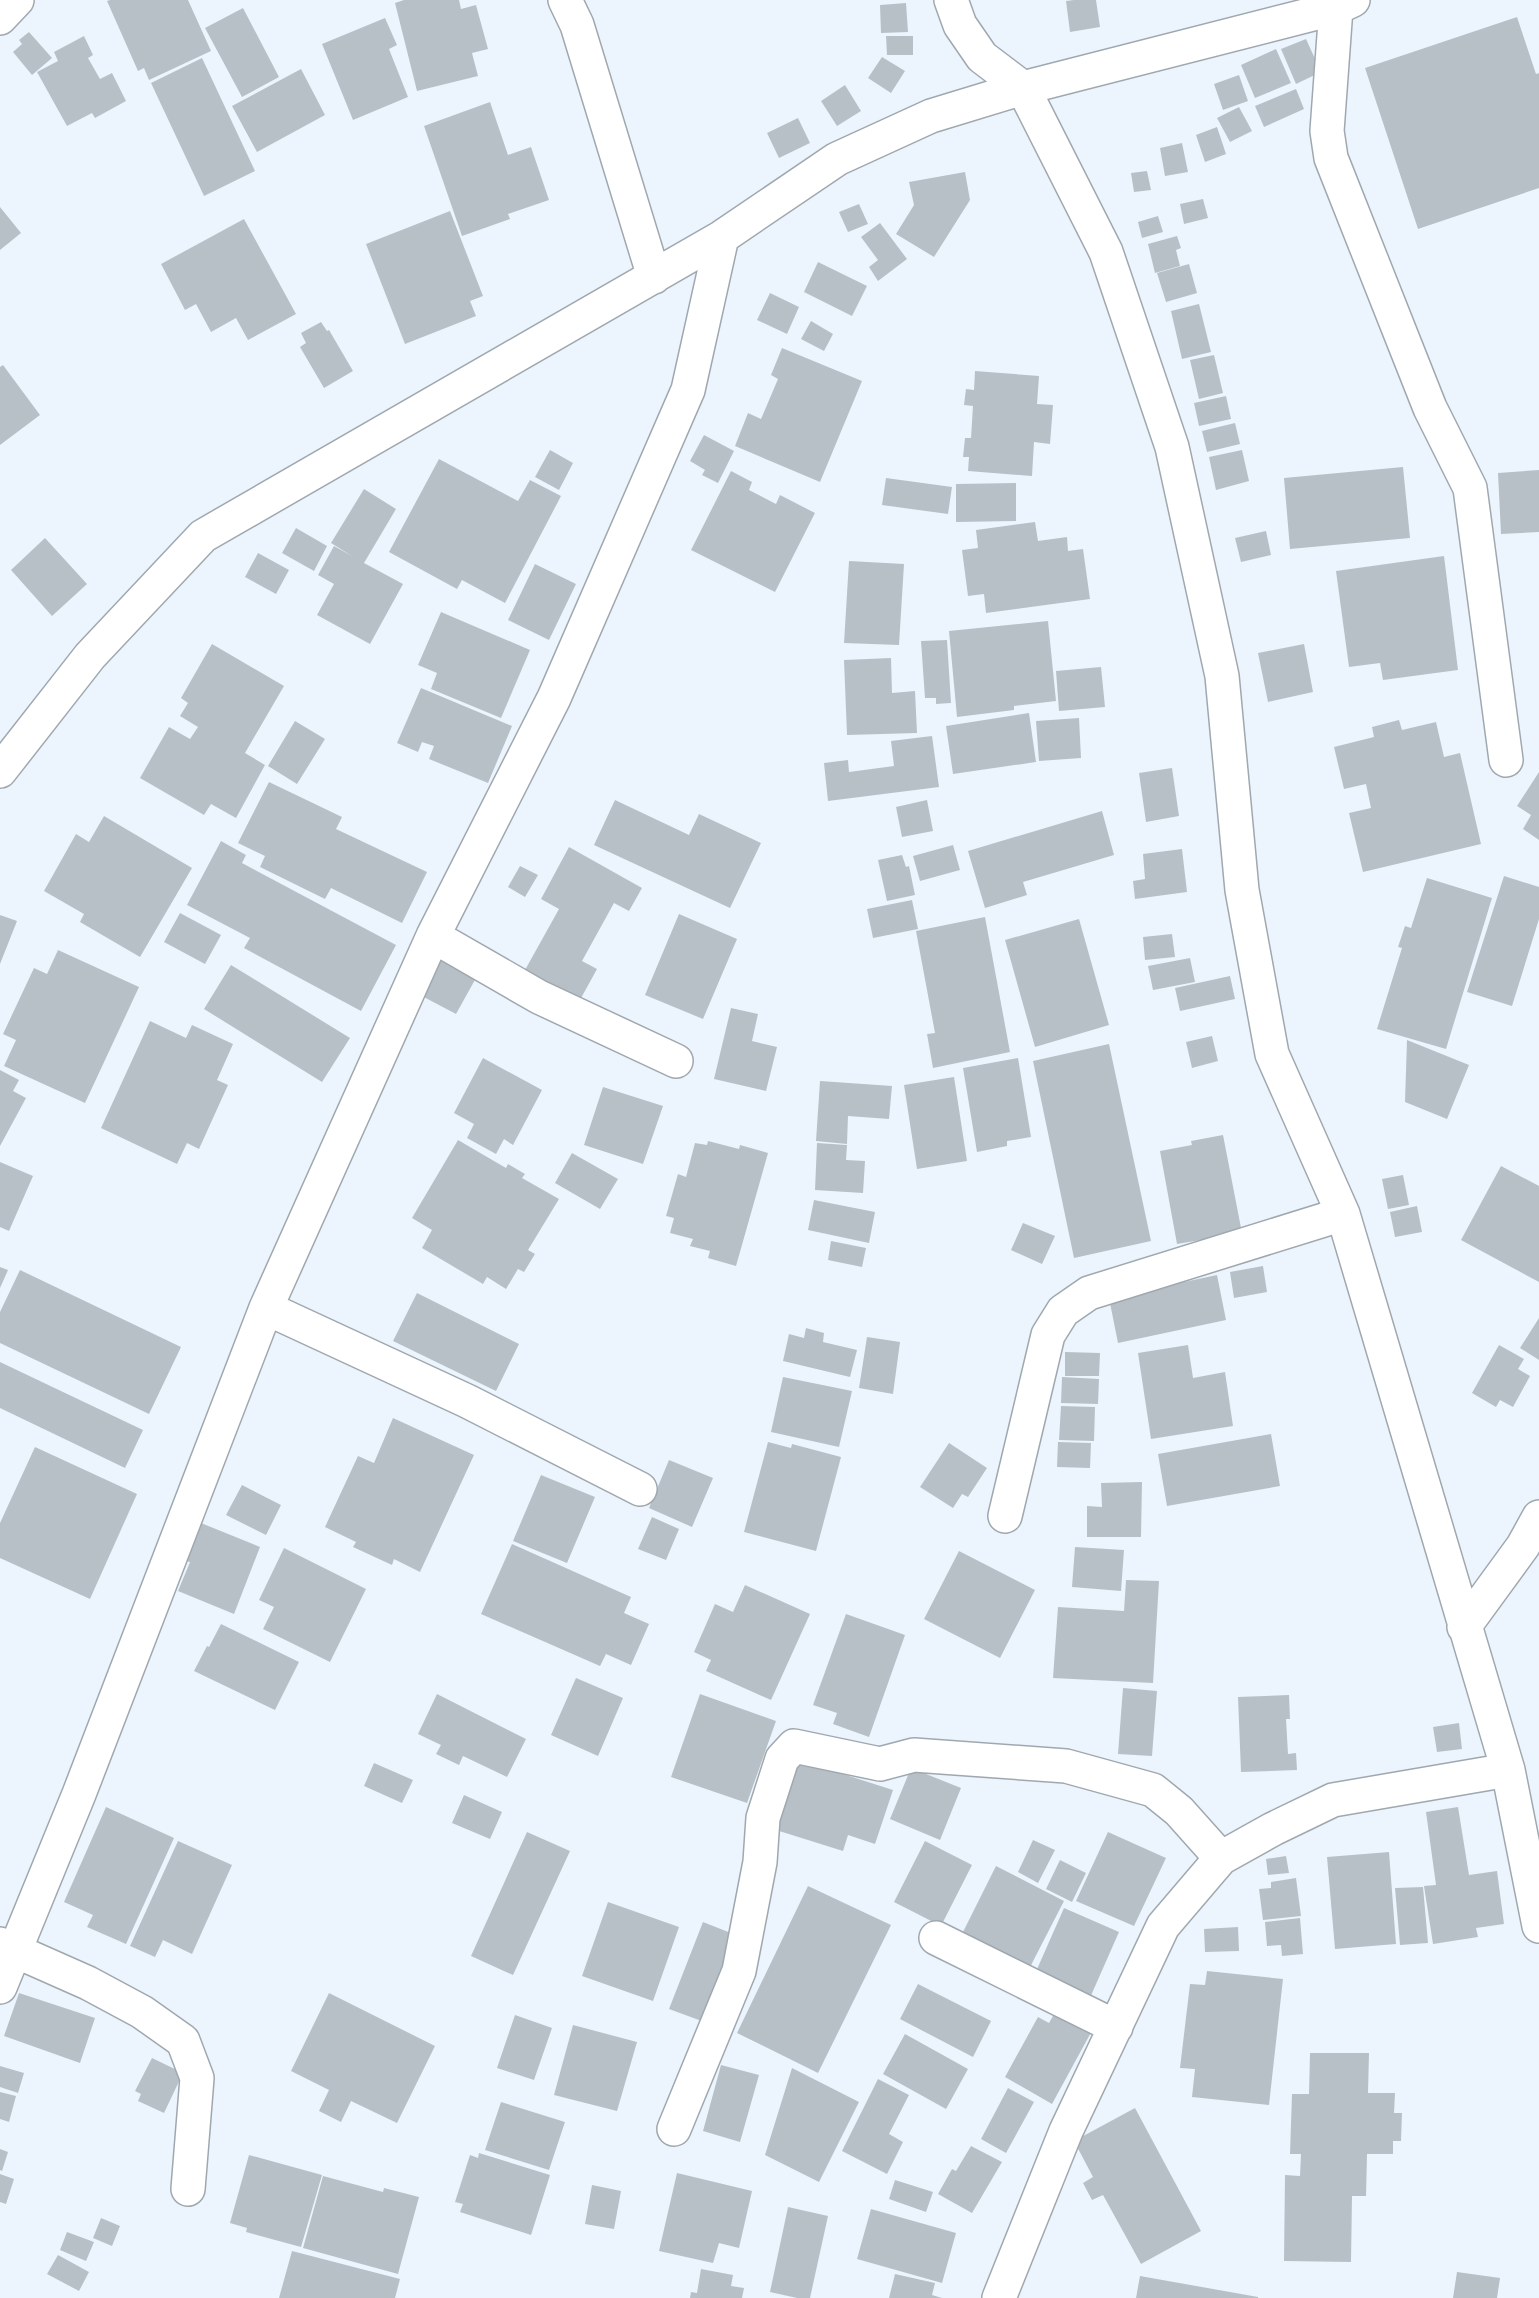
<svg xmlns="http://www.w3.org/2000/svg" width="1539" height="2298" viewBox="0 0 1539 2298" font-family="'Open Sans',sans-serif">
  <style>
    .building { fill: #b7c0c7 }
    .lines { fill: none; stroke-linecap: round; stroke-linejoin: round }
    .minor-casing { stroke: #a0a8af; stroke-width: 36 }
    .minor { stroke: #fff; stroke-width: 33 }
  </style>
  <rect width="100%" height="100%" fill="#ecf5fd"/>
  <!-- building -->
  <path class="building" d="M110,0H188L211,51L149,80L144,68L138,71L107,1Z
    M404,0H459L461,9L476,5L488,49L472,53L478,76L417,91L395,3Z
    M1074,0H1096L1100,27L1070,32L1066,1Z
    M906,3L908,32L881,33L880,5Z
    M243,8L279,77L242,97L205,28Z
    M1517,17L1536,74L1539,73V188L1418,229L1365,68Z
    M385,18L397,45L389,49L408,97L353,120L322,44Z
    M29,32L52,58L32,75L13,52L22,44L19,40Z
    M84,36L93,55L88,58L100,79L112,73L126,101L95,118L92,113L67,126L37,72L58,61L54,52Z
    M886,36H913V55H887Z
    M1306,39L1321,72L1296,84L1281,49Z
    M1276,49L1291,83L1255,98L1241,65Z
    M882,57L905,71L891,93L868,78Z
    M202,58L255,171L204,196L151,83Z
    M301,69L325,115L257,152L232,106Z
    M1239,75L1248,101L1223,110L1214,84Z
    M845,85L861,111L837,126L821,101Z
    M1296,89L1304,109L1264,127L1255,106Z
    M490,102L508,155L531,147L549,200L508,214L510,219L462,236L424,126Z
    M1239,107L1252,131L1230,142L1217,118Z
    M798,118L810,143L779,158L767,133Z
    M1217,127L1226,154L1205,162L1196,135Z
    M1182,143L1188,172L1165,176L1160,148Z
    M1147,171L1151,190L1134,192L1131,173Z
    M965,172L970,200L934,257L896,234L914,205L909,182Z
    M1203,199L1208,218L1184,224L1180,204Z
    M859,204L868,224L848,232L839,212Z
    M0,207L21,233L0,250Z
    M450,211L483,296L470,301L476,316L405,344L366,244Z
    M1158,216L1163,232L1142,238L1138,222Z
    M244,219L296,314L248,340L236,318L211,332L196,304L185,310L161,264Z
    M880,223L907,259L878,281L869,267L878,260L861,237Z
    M1177,236L1181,248L1176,250L1180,266L1155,273L1148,244Z
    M818,262L867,286L852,316L804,292Z
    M1189,264L1197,293L1166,302L1157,273Z
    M770,293L799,307L787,334L757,320Z
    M1199,304L1211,352L1182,359L1171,311Z
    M811,321L833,334L824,351L801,339Z
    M321,322L327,331L329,330L353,371L324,388L300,347L306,343L301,333Z
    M782,348L862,381L820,482L735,446L748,413L761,419L778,379L771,375Z
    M1214,355L1223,393L1199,399L1190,360Z
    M3,365L40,415L0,445V367Z
    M975,371L1039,376L1037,404L1053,405L1050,444L1034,442L1032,476L968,471L969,457H963L965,438H971L973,406L964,405L966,389L974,390Z
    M1226,396L1231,419L1199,426L1194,403Z
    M1235,423L1240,444L1207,452L1202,431Z
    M704,435L734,451L718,483L702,475L705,470L690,461Z
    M550,450L573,463L559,490L535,477Z
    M1242,450L1249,481L1216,490L1209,457Z
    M439,459L518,501L530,480L561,496L505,603L462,580L457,589L389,552Z
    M1403,467L1410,538L1290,549L1284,478Z
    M1539,470V532L1501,534L1498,473Z
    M731,471L752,482L749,490L776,504L780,495L815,513L775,592L691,550Z
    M886,478L952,487L948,514L882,505Z
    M1016,483V521L956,522V484Z
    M364,489L396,509L364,563L403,584L370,644L317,615L334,584L318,575L334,546L352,556L331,543Z
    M1035,522L1038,541L1067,537L1068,551L1083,549L1090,599L986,613L984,594L968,596L962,550L978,548L976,530Z
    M296,528L327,546L314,571L282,553Z
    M1266,531L1271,555L1241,562L1235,538Z
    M45,538L87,584L52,616L11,570Z
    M258,553L289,570L276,594L245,577Z
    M1444,556L1458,670L1383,680L1380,663L1349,667L1336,571Z
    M849,561L904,564L899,645L844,643Z
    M535,564L576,584L549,640L508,620Z
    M441,612L530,650L501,718L431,689L437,673L418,665Z
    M1048,621L1056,701L1014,706V710L957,717L949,631Z
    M947,640L951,703L936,704V698H925L921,641Z
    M212,644L284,686L245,753L265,765L236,818L211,804L204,815L140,778L169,727L190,739L198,727L180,716L188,703L181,698Z
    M1304,644L1313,692L1268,702L1258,653Z
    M891,658L892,693L915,691L917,733L847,735L844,660Z
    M1101,667L1105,707L1059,711L1056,671Z
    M421,688L512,726L488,783L429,759L434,746L422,742L418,752L397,743Z
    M1029,713L1036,762L953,774L946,726Z
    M1079,718L1081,758L1039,761L1036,721Z
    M1399,720L1402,730L1436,722L1444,757L1460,753L1481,844L1363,872L1349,813L1371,808L1366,784L1344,789L1334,747L1374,737L1372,727Z
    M295,721L325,739L297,784L268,766Z
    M932,736L939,787L828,801L824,763L848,760L849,772L894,766L891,741Z
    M1172,768L1179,816L1146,822L1139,773Z
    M1539,772V840L1523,829L1531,815L1517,806Z
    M269,782L342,817L336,829L427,872L402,923L331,888L325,899L260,867L265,856L238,843Z
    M615,800L689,835L699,814L761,843L730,908L594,845Z
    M927,800L933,831L902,837L896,807Z
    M1102,811L1114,855L1023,882L1027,895L985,908L968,851Z
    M104,816L192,868L140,957L80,922L84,914L44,891L76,834L89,842Z
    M221,841L246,855L242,863L396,945L361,1011L244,948L250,938L187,905Z
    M953,845L960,870L920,881L913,856Z
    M569,847L642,888L629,911L614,903L582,961L597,969L580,1000L525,970L559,909L541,899Z
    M1182,849L1187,892L1135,899L1133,881L1145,879L1143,854Z
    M902,855L906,867L909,866L915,895L887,901L878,860Z
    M520,866L538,875L525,897L508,887Z
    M1504,876L1539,887V919L1512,1006L1467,992Z
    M1427,878L1492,898L1446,1049L1377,1029L1402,948L1398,947L1405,926L1411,928Z
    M912,900L918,929L873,938L867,909Z
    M180,913L221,935L205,964L164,942Z
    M679,914L737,939L703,1019L645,995Z
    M0,915L17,921L0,964Z
    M985,917L1010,1052L933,1068L927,1034L935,1033L916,931Z
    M1079,919L1109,1025L1035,1047L1005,940Z
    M1172,934L1175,957L1145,960L1143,937Z
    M58,950L139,987L85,1103L4,1066L16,1040L3,1034L34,968L47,974Z
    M441,958L476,978L456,1014L420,995Z
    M1190,958L1195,982L1153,990L1148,966Z
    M231,965L350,1038L322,1082L204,1009Z
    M1230,976L1235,999L1180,1011L1175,988Z
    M731,1008L758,1014L752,1041L777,1047L766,1091L714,1079Z
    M150,1021L186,1038L192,1025L233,1044L217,1080L228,1085L199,1149L187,1143L177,1164L101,1128Z
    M1212,1036L1218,1061L1192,1068L1186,1042Z
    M1407,1040L1469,1065L1447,1119L1405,1102Z
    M1109,1044L1151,1241L1074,1258L1033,1061Z
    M483,1058L542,1090L513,1145L504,1139L496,1154L467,1138L474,1124L454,1113Z
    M1018,1058L1031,1137L1007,1141V1146L977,1152L963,1068Z
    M0,1070L19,1080L13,1091L26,1098L0,1146Z
    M954,1077L967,1161L917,1169L904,1085Z
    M820,1081L892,1086L889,1119L848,1116L847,1144L816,1141Z
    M603,1087L663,1106L643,1164L584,1145Z
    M1223,1135L1242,1233L1177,1244L1160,1151L1192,1145L1191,1141Z
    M458,1140L506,1168L508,1164L525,1174L522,1178L559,1199L528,1250L535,1254L524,1272L518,1269L506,1289L487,1277L483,1284L422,1248L432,1230L412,1218Z
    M708,1141L739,1149L740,1145L768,1153L736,1266L708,1258L710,1251L690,1246L693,1239L670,1233L674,1218L666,1216L678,1174L686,1177L695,1143L707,1145Z
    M817,1143L847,1145L846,1160L865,1161L863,1193L815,1190Z
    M572,1153L618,1179L600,1209L555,1183Z
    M0,1162L33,1176L9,1231L0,1227Z
    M1501,1166L1539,1186V1282L1461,1240Z
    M1403,1175L1409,1205L1388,1209L1382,1179Z
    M814,1200L875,1212L869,1243L808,1230Z
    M1417,1206L1422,1232L1395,1237L1390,1212Z
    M1023,1223L1055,1236L1042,1264L1011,1250Z
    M831,1241L866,1248L862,1267L828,1260Z
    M1263,1266L1267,1292L1234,1298L1230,1272Z
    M0,1267L8,1270L0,1288Z
    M20,1270L181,1347L149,1414L0,1343V1312Z
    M1217,1275L1226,1320L1118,1343L1109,1298Z
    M417,1293L519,1344L496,1391L393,1341Z
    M1539,1318V1360L1520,1348Z
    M806,1328L824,1333L823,1342L857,1350L850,1377L783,1361L789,1334L804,1338Z
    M867,1337L900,1342L893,1394L859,1388Z
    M1188,1345L1193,1378L1225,1372L1233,1426L1151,1439L1138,1353Z
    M1499,1345L1524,1359L1518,1369L1530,1376L1513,1407L1500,1400L1496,1407L1472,1393Z
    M1065,1352L1100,1353L1099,1376H1065Z
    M0,1362L143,1430L125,1468L0,1408Z
    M783,1377L852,1391L839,1447L771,1432Z
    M1062,1377L1099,1379L1098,1404L1061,1403Z
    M1061,1406L1095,1407L1094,1441L1059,1440Z
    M393,1418L474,1455L420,1572L394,1559L392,1565L353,1547L356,1542L325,1527L358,1456L374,1463Z
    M1271,1434L1280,1486L1167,1506L1158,1454Z
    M768,1442L791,1448L792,1444L841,1457L816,1551L744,1532Z
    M1058,1442L1091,1443L1090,1468L1057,1467Z
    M949,1443L987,1468L968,1497L962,1494L953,1508L920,1487Z
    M35,1447L137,1494L90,1599L0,1558V1523Z
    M669,1460L713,1478L692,1527L649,1508Z
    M541,1475L595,1497L567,1563L513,1541Z
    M1142,1482L1141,1537H1087V1506L1102,1507L1101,1483Z
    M242,1485L281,1505L266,1535L226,1515Z
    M652,1517L679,1529L666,1560L638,1549Z
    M201,1523L260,1547L234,1614L178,1591L190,1562L186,1561Z
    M512,1544L631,1597L624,1613L649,1624L631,1665L606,1654L600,1666L481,1614Z
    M1075,1547L1124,1550L1121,1591L1072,1587Z
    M284,1548L366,1589L330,1662L263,1629L274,1607L259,1600Z
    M959,1551L1035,1590L1000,1658L924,1619Z
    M1126,1580L1159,1581L1153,1683L1053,1678L1058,1607L1124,1611Z
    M745,1585L810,1614L771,1700L706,1671L711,1660L694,1652L715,1604L733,1612Z
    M846,1614L905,1635L869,1737L833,1724L837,1713L813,1705Z
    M221,1624L299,1662L275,1710L194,1671L207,1646L209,1647Z
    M576,1678L623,1698L598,1756L551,1735Z
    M1123,1688L1157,1691L1152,1756L1118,1754Z
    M437,1694L526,1739L507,1777L463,1756L459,1765L436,1754L441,1745L418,1734Z
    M700,1694L776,1721L747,1803L671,1777Z
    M1289,1695L1290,1719H1286L1288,1754L1296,1753L1297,1770L1241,1772L1238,1697Z
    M1459,1723L1462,1749L1437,1752L1433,1727Z
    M799,1760L893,1790L875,1844L848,1835L843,1851L776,1830Z
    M374,1763L413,1780L402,1803L364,1786Z
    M911,1768L961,1788L940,1840L890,1819Z
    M464,1795L502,1812L490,1839L452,1823Z
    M106,1807L174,1838L126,1944L87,1927L93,1915L64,1902Z
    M1458,1807L1469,1875L1497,1871L1504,1924L1476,1928L1478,1937L1433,1944L1424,1886L1436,1885L1426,1812Z
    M527,1832L570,1851L513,1975L471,1956Z
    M1108,1832L1166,1858L1134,1926L1076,1901Z
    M1033,1840L1055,1850L1038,1883L1018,1872Z
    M178,1841L232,1865L192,1954L163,1940L155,1957L130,1946Z
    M925,1841L972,1865L941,1926L894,1902Z
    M1389,1852L1396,1944L1335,1949L1327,1857Z
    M1286,1856L1289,1873L1268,1875L1266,1859Z
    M1060,1860L1086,1873L1072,1902L1046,1889Z
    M996,1866L1064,1901L1028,1971L961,1936Z
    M1296,1878L1301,1916L1263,1920L1259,1889L1271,1888V1882Z
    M808,1886L891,1925L818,2073L737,2033Z
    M1423,1887L1428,1943L1400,1945L1395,1888Z
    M608,1902L679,1927L653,2001L582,1976Z
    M1064,1908L1119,1932L1089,2000L1034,1976Z
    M1300,1918L1303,1954L1282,1956L1281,1945L1267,1946L1265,1922Z
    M703,1922L741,1937L707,2023L669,2009Z
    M1238,1927L1239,1951L1205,1952L1204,1929Z
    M1207,1971L1283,1979L1269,2105L1192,2097L1195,2069L1180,2068L1190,1984L1205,1985Z
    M918,1984L991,2021L973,2057L900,2019Z
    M19,1993L95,2018L80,2063L4,2036Z
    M329,1993L435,2046L397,2123L351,2101L341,2122L319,2111L329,2090L291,2071Z
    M1058,2007L1094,2027L1052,2104L1005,2077L1038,2017L1049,2023Z
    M515,2015L552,2028L534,2080L497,2068Z
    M573,2025L637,2042L617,2111L554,2095Z
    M905,2034L968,2069L946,2109L883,2074Z
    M1310,2053H1369L1368,2093H1395L1394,2113H1402L1401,2141H1393V2154H1367L1366,2196H1352L1351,2262L1284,2261L1285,2175L1300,2176L1301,2154H1290L1292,2094H1309Z
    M152,2058L183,2073L164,2113L138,2101L141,2094L135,2091Z
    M721,2065L759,2075L740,2142L703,2131Z
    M0,2066L24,2073L18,2093L0,2087Z
    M792,2068L859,2102L819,2182L765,2155Z
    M878,2079L909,2095L889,2134L903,2142L887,2174L842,2151Z
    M1008,2088L1034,2102L1006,2153L981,2139Z
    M0,2092L16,2096L9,2122L0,2119Z
    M501,2102L565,2122L549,2170L485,2150Z
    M1135,2108L1201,2231L1141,2264L1103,2195L1092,2200L1083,2183L1093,2177L1074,2141Z
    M971,2146L1002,2162L972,2213L938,2194L952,2169L956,2171Z
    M0,2149L8,2152L2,2171L0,2170Z
    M479,2153L550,2175L531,2235L460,2212L463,2204L455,2202L470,2155L478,2158Z
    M249,2155L322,2175L301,2247L246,2232L247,2228L230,2223Z
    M677,2173L752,2191L739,2248L719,2243L713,2263L659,2251Z
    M0,2174L14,2179L6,2204L0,2202Z
    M323,2176L383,2192L384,2188L419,2197L398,2274L303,2248Z
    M895,2180L933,2192L926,2212L889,2199Z
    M592,2185L621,2191L614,2229L585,2224Z
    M788,2207L828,2216L810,2298H797L770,2292Z
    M871,2209L956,2233L942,2283L857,2259Z
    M101,2218L120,2226L112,2246L93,2238Z
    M67,2232L94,2242L86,2261L60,2250Z
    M292,2251L400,2279L395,2298H279Z
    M58,2255L89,2272L79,2291L47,2274Z
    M701,2269L733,2275L731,2286L744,2288L742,2298H690L691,2292L697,2293Z
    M1457,2272L1500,2278L1497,2298H1453Z
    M895,2274L935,2283L932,2295L942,2298H889Z
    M1140,2276L1258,2297V2298H1136Z"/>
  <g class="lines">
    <defs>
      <path id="minor" d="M565,0L577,25L654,277
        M951,0L960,25L982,57L1023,88L1106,252L1172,447L1222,676L1242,890L1272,1054L1343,1214L1508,1770L1539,1926
        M1336,8L1327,131L1331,158L1430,408L1470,488L1506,760
        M0,18L17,0
        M0,771L90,656L203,536L722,237L837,159L931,116L1023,88L1336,8L1353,0
        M433,936L539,997L676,1061
        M266,1308L467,1401L640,1489
        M1005,1516L1048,1335L1063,1311L1089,1293L1343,1214
        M1464,1627L1523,1546L1539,1517
        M936,1938L1116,2027
        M0,1944L88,1983L142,2012L183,2041L197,2078L188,2189
        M0,1987L79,1794L266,1308L433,936L554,698L688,390L722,237
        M674,2129L739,1971L760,1862L763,1818L782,1759L794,1746L880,1764L914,1755L1066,1766L1153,1790L1179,1811L1221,1858
        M999,2298L1066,2131L1163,1926L1221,1858L1273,1829L1333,1800L1508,1770"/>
    </defs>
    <!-- minor casing -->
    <use href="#minor" class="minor-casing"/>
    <!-- minor -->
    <use href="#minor" class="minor"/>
  </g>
</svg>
